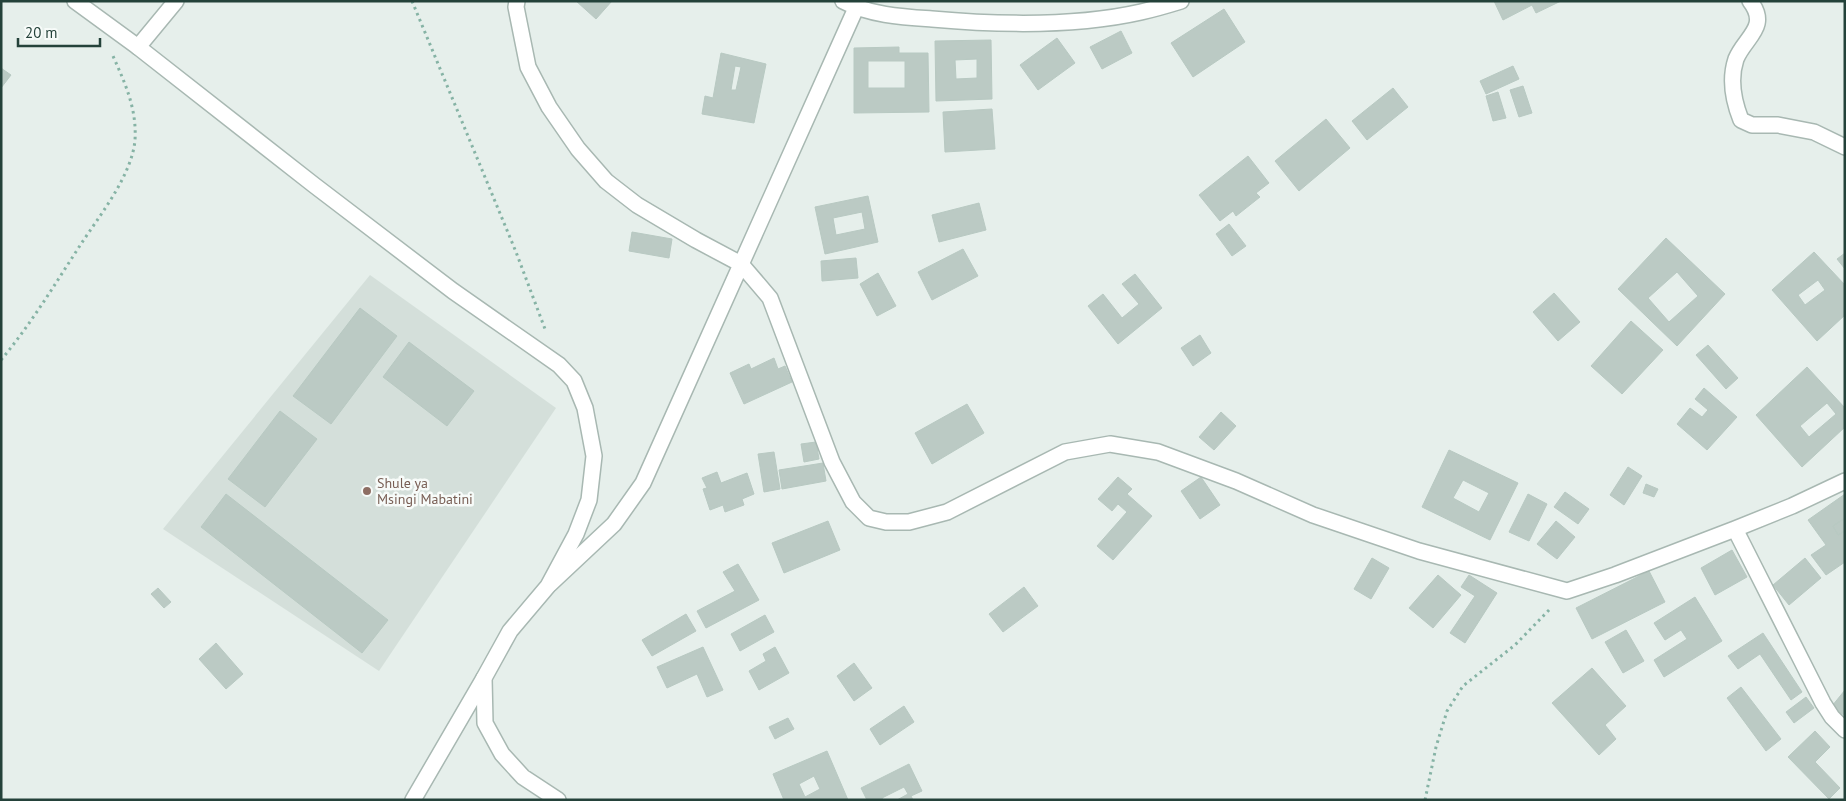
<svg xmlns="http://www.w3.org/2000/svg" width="1846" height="801" viewBox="0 0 1846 801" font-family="'PT Sans',sans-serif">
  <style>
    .built { fill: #d4dfda }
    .building { fill: #bbcac4; stroke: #b8c9c2; fill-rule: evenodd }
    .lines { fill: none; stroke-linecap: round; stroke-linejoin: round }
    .minor-casing { stroke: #a8b8b2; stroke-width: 18 }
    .tertiary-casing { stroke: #a8b8b2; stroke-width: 18 }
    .path { stroke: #86b3a5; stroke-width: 3; stroke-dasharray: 2.5 4; stroke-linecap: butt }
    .minor { stroke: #fff; stroke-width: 15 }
    .tertiary { stroke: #fff; stroke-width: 15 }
    .education-dot { fill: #8d6e63; stroke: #f7fbf9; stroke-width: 2 }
    .labels { text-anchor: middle; stroke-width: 5; stroke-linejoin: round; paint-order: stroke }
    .education-label { font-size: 14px; fill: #785e54; stroke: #f7fbf9; text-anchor: start }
  </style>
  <rect width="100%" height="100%" fill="#e6efeb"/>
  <!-- built -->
  <path class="built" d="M370,275L556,408L379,671L163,529Z"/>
  <!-- building -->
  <path class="building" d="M576,1H612L596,19Z
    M1494,1H1561L1536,13L1532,5L1503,20Z
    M1224,9L1245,42L1193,77L1171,43Z
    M1121,31L1132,53L1102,69L1090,47Z
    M1057,38L1075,63L1038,90L1020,65Z
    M991,40L992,99L936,101L935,41ZM977,59V78L956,79L955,60Z
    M899,47V53H928L929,112L854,113V48ZM868,61H905V88H868Z
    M721,53L766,64L754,123L702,114L705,96L713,98ZM735,66L741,67L736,90H731Z
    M1513,66L1519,79L1486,94L1480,81Z
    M1,68L11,75L1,88Z
    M1523,86L1532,113L1519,117L1510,90Z
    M1393,88L1408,107L1367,140L1352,121Z
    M1498,92L1506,118L1493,121L1486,96Z
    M992,109L995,149L945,152L943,112Z
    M1326,119L1350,148L1299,191L1275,161Z
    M1248,156L1269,183L1256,193L1260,197L1236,216L1233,211L1220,221L1199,195Z
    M868,196L878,242L825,254L815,207ZM862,212L865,229L836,235L833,218Z
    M979,203L986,230L939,242L932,215Z
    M1229,224L1246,246L1232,256L1216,234Z
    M632,232L672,239L669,258L629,251Z
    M1666,238L1725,294L1677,346L1618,289ZM1677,272L1698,296L1669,322L1648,298Z
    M963,249L978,276L932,300L918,272Z
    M1814,252L1845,285V315L1817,341L1772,290ZM1818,280L1825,290L1805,305L1798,295Z
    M1845,253V269L1837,259Z
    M856,258L858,278L822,281L821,261Z
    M878,273L896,306L877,316L860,284Z
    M1135,274L1162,308L1118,344L1088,306L1103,294L1122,318L1139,304L1122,284Z
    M1554,293L1580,322L1558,341L1533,312Z
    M360,308L397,336L331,424L293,396Z
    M1631,321L1663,350L1622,394L1591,366Z
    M1200,335L1211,353L1193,366L1181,348Z
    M409,342L474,391L447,426L383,377Z
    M1708,345L1738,378L1726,389L1696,355Z
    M774,358L778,369L785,366L792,382L744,404L730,373L749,364L751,369Z
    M1807,367L1845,408V427L1802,467L1756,415ZM1827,403L1836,414L1809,437L1800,426Z
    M1704,388L1737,417L1707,450L1677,424L1690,408L1702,417L1708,410L1695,399Z
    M967,404L984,433L932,464L915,433Z
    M280,411L317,439L265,507L228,479Z
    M1221,412L1236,426L1214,450L1199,437Z
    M816,442L819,459L804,462L801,444Z
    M1449,450L1518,483L1490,540L1422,507ZM1463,480L1489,493L1479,512L1453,498Z
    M774,452L780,489L764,492L758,454Z
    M823,463L826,481L782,489L779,470Z
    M1628,467L1642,476L1624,505L1610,495Z
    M717,472L721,483L747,473L754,494L742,499L744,505L725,512L723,505L710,510L703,489L707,488L702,478Z
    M1118,477L1132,489L1127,494L1152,516L1113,560L1097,546L1127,512L1118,504L1112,511L1098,499Z
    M1201,477L1220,505L1200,519L1181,491Z
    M1646,484L1658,489L1654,497L1643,493Z
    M1565,492L1589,509L1578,524L1554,507Z
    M226,494L388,620L362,653L201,527Z
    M1528,494L1547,504L1529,541L1509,532Z
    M1845,494V518L1833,526L1838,535L1845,531V562L1826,575L1811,555L1826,545L1808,520Z
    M1845,518V531L1838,535L1833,526Z
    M828,521L840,550L784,573L772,543Z
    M1556,521L1575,537L1557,559L1537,544Z
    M1732,550L1747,577L1715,595L1701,568Z
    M1372,558L1389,568L1371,599L1354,589Z
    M1805,558L1821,578L1789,605L1773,585Z
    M738,564L759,600L706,628L697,611L735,591L723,572Z
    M1649,571L1665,602L1592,639L1576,608Z
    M1438,575L1461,595L1433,628L1409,608Z
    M1469,575L1497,593L1465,643L1450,633L1475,596L1461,587Z
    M1024,587L1038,606L1003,632L989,614Z
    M158,588L171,602L164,608L151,594Z
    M1695,597L1722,641L1664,677L1654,660L1687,639L1681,630L1665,640L1654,623Z
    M686,614L696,631L652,656L642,640Z
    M765,615L774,632L740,651L731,634Z
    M1626,630L1644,661L1623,673L1605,642Z
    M1763,633L1802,692L1791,700L1760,654L1738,669L1728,656Z
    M216,643L243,674L226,689L199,659Z
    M703,647L723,690L707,697L697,674L667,688L657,667Z
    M775,647L789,673L759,690L749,671L766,661L763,654Z
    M854,663L872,688L854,701L837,676Z
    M1592,668L1626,706L1605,725L1616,739L1599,755L1552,703Z
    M1741,687L1781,739L1766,751L1727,698Z
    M1845,690V716L1832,706Z
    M1806,697L1814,708L1794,723L1786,712Z
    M904,706L914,722L880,745L870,729Z
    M788,718L794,729L775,739L769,727Z
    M1815,731L1830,747L1815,762L1840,788L1829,799L1788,757Z
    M827,751L848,800H784L773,774ZM814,776L820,789L805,797L799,784Z
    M909,764L922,791L911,796L913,800H897L908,794L904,787L882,798L883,800H867L861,788Z"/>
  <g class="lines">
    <defs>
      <path id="minor" d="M517,1L516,7L528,67L549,107L578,149L606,181L637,205L696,240L741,264L770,298L832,462L853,502L869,518L886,522H909L947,512L1065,452L1110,444L1158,452L1236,481L1313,515L1419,551L1567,591L1615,575L1735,529L1792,506L1845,481
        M843,1C869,15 903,17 932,19C999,25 1075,27 1141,12C1154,9 1168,5 1181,1
        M1750,1C1770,27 1745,37 1736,59C1729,80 1733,100 1741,120L1752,125H1778L1814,132L1845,147
        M138,47L176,1
        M1735,529L1823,703L1832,717L1845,730
        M550,584L614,524L643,483L856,8
        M413,800L484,678"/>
      <path id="tertiary" d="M75,1L138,47L314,185L453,291L559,365L574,381L585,408L594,456L589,500L576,534L548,586L510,631L484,678L485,723L502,754L523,777L558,800"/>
    </defs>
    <!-- minor casing -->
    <use href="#minor" class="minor-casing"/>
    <!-- tertiary casing -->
    <use href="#tertiary" class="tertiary-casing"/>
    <!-- path -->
    <path class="path" d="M412,1L516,252L545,329
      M1,360C31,324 55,284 81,244C100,215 132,175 135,140C137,109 125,83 113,56
      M1425,800L1436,747L1447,711L1463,686L1515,645L1551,608"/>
    <!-- minor -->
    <use href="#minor" class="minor"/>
    <!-- tertiary -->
    <use href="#tertiary" class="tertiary"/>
  </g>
  <!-- markers -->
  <circle class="education-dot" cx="367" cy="491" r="5"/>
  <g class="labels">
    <!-- education labels -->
    <g class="education-label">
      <text x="377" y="488">Shule ya<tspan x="377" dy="16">Msingi Mabatini</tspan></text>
    </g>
  </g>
  <!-- border -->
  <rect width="1846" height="801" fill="none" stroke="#24423a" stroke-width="5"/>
  <!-- scale -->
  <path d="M18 38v8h82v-8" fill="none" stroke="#24423a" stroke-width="2.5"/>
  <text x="25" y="38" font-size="15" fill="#24423a" stroke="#f7fbf9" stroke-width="4" paint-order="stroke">20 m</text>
</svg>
